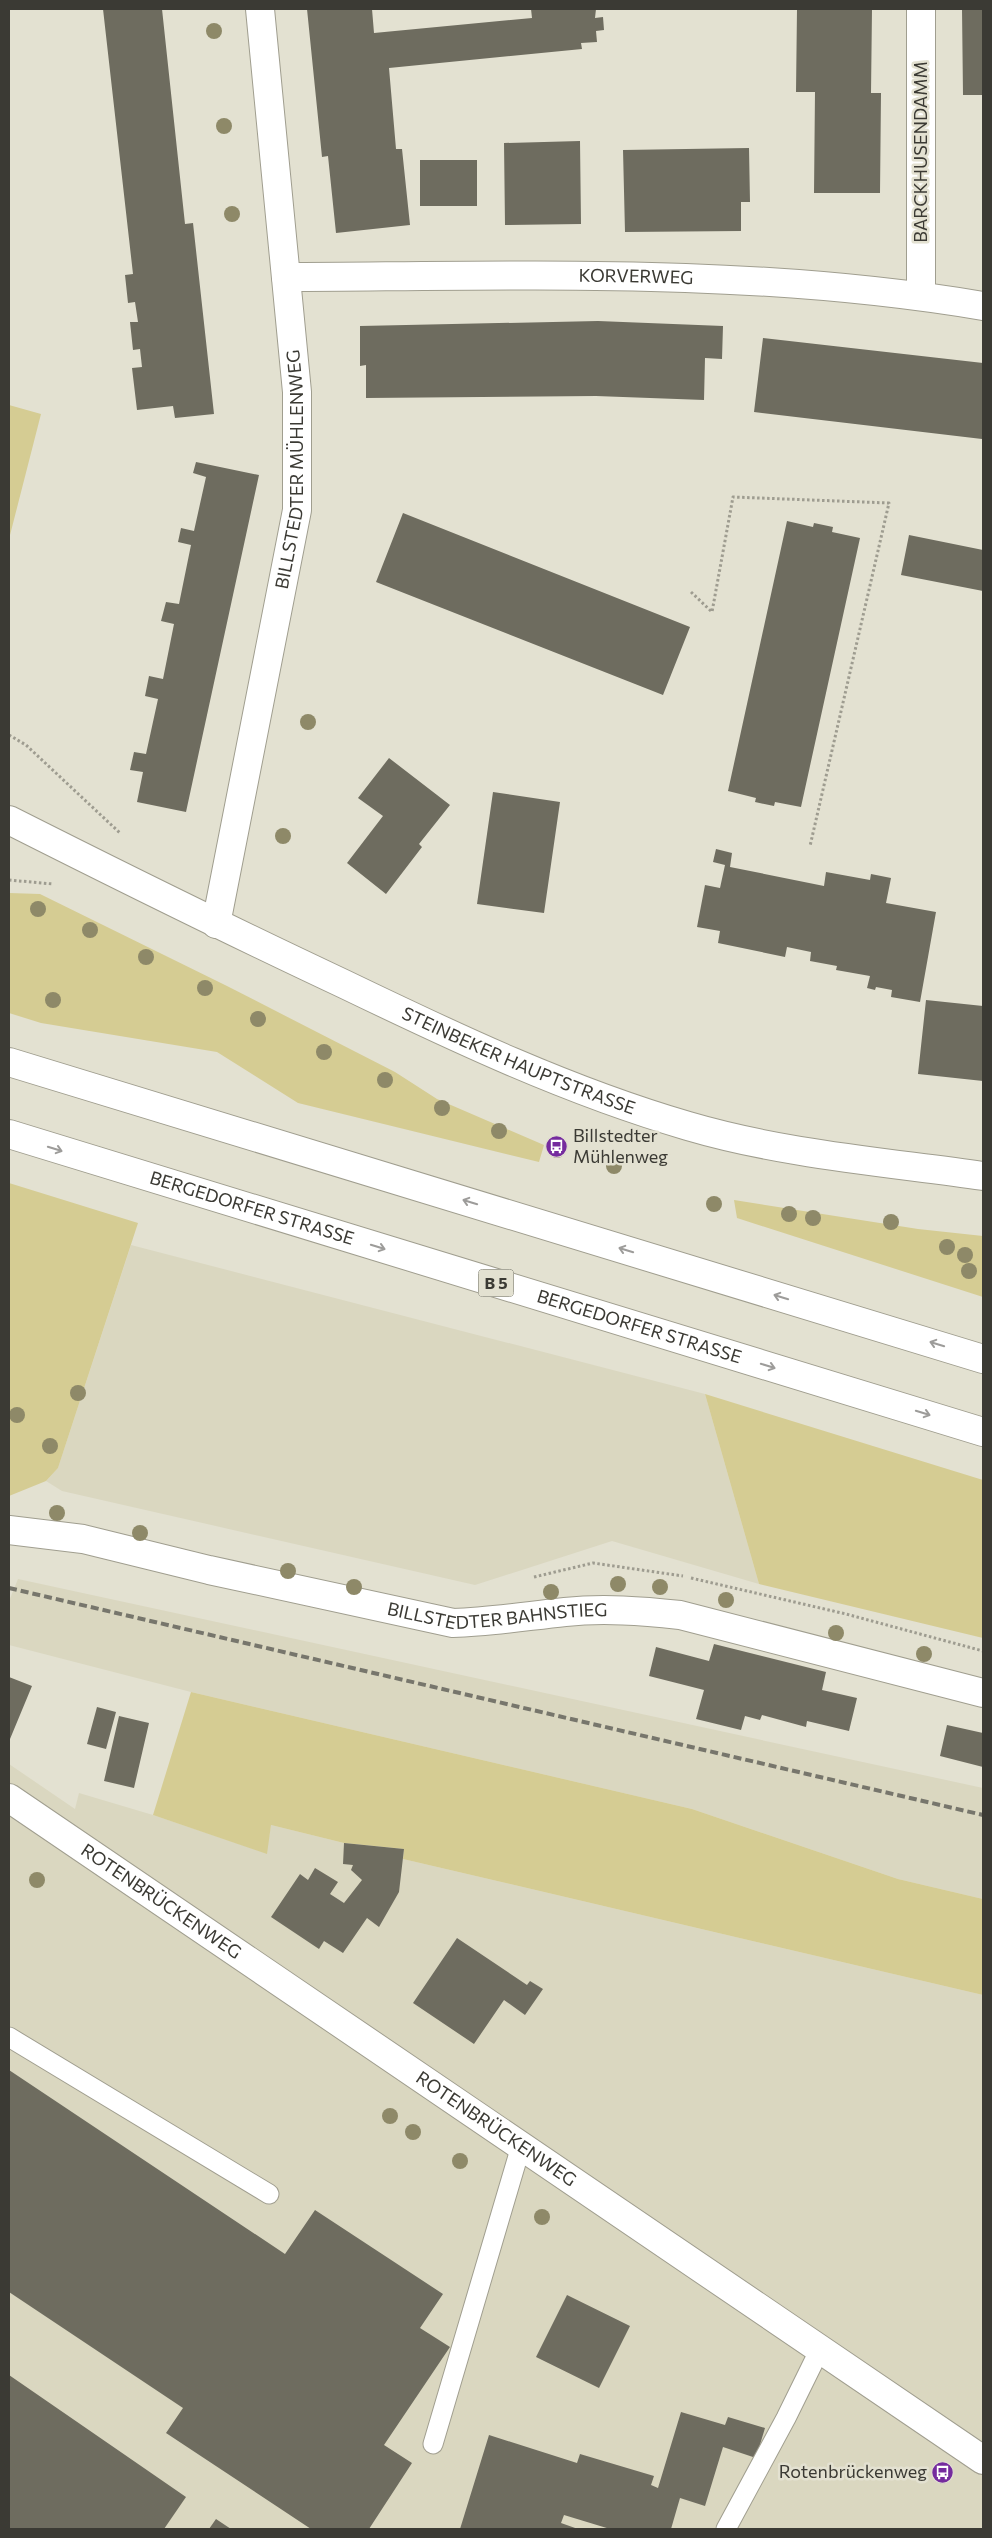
<svg xmlns="http://www.w3.org/2000/svg" width="992" height="2538" viewBox="0 0 992 2538" font-family="Commissioner,sans-serif">
  <style>
    .built { fill: #dad7c0 }
    .green { fill: #d5cc93 }
    .building { fill: #6e6c5f }
    .lines { fill: none; stroke-linecap: round; stroke-linejoin: round }
    .service-casing { stroke: #a09e8f; stroke-width: 21 }
    .minor-casing { stroke: #a09e8f; stroke-width: 30 }
    .tertiary-casing { stroke: #a09e8f; stroke-width: 30 }
    .trunk-casing { stroke: #a09e8f; stroke-width: 30 }
    .path { stroke: #9e9c90; stroke-width: 3; stroke-dasharray: 2.5 2.5; stroke-linecap: butt }
    .service { stroke: #fff; stroke-width: 19 }
    .minor { stroke: #fff; stroke-width: 28 }
    .tertiary { stroke: #fff; stroke-width: 28 }
    .trunk { stroke: #fff; stroke-width: 28 }
    .rail { stroke: #77766c; stroke-width: 4; stroke-dasharray: 8 4; stroke-linecap: butt }
    .tree { fill: #8e8968 }
    .oneway { stroke: #9d9c9a }
    .labels { text-anchor: middle; stroke-width: 5; stroke-linejoin: round; paint-order: stroke }
    .shield { fill: #e3e1d1; stroke: #6d6c63; stroke-width: 1 }
    .shield-label { font-size: 16px; font-weight: bold; fill: #3b3a34 }
    .street-label { font-size: 18px; fill: #3b3a34; stroke: #e3e1d1 }
    .poi-label { font-size: 18px; fill: #3b3a34; stroke: #e3e1d1; text-anchor: start }
  </style>
  <rect width="100%" height="100%" fill="#e3e1d1"/>
  <!-- built -->
  <path class="built" d="M131,1245L705,1394L759,1584L612,1541L475,1585L62,1491L46,1481L58,1468Z
    M18,1579L983,1788V1899L898,1879L692,1809L191,1692L9,1645V1601Z
    M9,1764L75,1809L79,1793L153,1815L266,1853L271,1825L344,1843L404,1849L403,1859L983,1995V2529H9Z"/>
  <!-- green -->
  <path class="green" d="M9,405L41,414L9,539Z
    M9,893L40,894L227,986L395,1072L437,1099L544,1145L539,1162L298,1103L217,1052L41,1023L9,1013Z
    M9,1183L138,1223L58,1468L46,1481L9,1496Z
    M734,1200L918,1229L983,1236V1297L737,1218Z
    M705,1394L983,1480V1638L759,1584Z
    M191,1692L692,1809L898,1879L983,1899V1995L403,1859L404,1849L344,1843L271,1825L267,1854L153,1815Z"/>
  <!-- building -->
  <path class="building" d="M103,9H162L185,224L193,223L214,414L175,418L173,406L137,410L132,368L142,367L140,349L133,350L130,322H138L135,302L128,303L125,275L133,274Z
    M307,9H372L374,33L532,18L531,9H596L595,18L603,17L604,30L596,31L597,42L581,43L582,49L389,68L396,149H402L410,225L336,233L328,156L322,157Z
    M797,9H872L871,93H881L880,193H814L815,92H796Z
    M962,9H983V95H963Z
    M580,141L581,224L505,225L504,143Z
    M749,148L750,202H741V231L625,232L623,150Z
    M420,160H477V206H420Z
    M598,321L723,326L722,359L705,358L704,400L596,396L366,398V365L360,366V326Z
    M763,338L983,363L982,439L754,412Z
    M196,462L259,475L186,812L137,802L143,772L130,770L134,752L146,754L158,699L145,696L149,676L163,679L174,624L161,621L166,602L179,604L191,545L178,542L181,528L194,531L206,477L193,473Z
    M403,513L690,627L663,695L376,582Z
    M787,521L813,527L814,523L833,527L832,532L860,538L801,807L775,802L774,806L755,802L756,798L728,791Z
    M909,535L983,550V591L901,575Z
    M389,758L450,805L419,844L422,847L386,894L347,863L383,816L358,798Z
    M493,792L560,802L544,913L477,904Z
    M716,849L732,853L730,867L824,886L826,872L870,880L871,874L891,878L886,903L936,912L920,1002L891,997L892,990L876,987L875,990L867,988L870,976L836,970L837,966L810,961L811,952L787,947L785,957L718,943L720,931L697,927L705,885L720,888L725,865L713,862Z
    M926,1000L983,1006V1081L918,1074Z
    M714,1644L826,1672L822,1690L857,1698L849,1731L807,1721L806,1727L762,1715L760,1720L745,1716L741,1730L696,1719L704,1690L649,1676L656,1647L709,1661Z
    M9,1677L32,1686L10,1739L9,1738Z
    M97,1707L116,1712L106,1749L87,1744Z
    M119,1716L149,1723L134,1788L104,1781Z
    M947,1725L983,1733V1767L940,1756Z
    M344,1843L404,1849L399,1892L379,1927L367,1918L343,1953L324,1941L319,1949L271,1917L300,1874L308,1880L315,1868L338,1882L330,1894L344,1903L362,1880L351,1870L353,1865L343,1864Z
    M457,1938L527,1985L530,1981L543,1989L525,2015L504,2000L474,2044L413,2003Z
    M9,2070L285,2254L315,2210L443,2294L420,2328L450,2347L384,2445L412,2463L369,2529H311L166,2433L183,2408L9,2292Z
    M567,2295L630,2326L599,2388L536,2357Z
    M9,2375L186,2497L164,2529H9Z
    M681,2412L725,2425L728,2417L765,2428L756,2458L723,2447L705,2506L680,2498L671,2529H610L564,2515L561,2523L578,2529H460L489,2435L577,2463L580,2454L654,2476L651,2485L658,2488Z
    M216,2519L231,2529H209Z"/>
  <g class="lines">
    <defs>
      <path id="service" d="M9,2037L269,2194
        M433,2444L521,2146
        M726,2529L786,2418L820,2349"/>
      <g id="minor">
        <path d="M921,9V295"/>
        <path id="s1" d="M286,277C519,276 753,267 983,306"/>
        <path id="s2" d="M216,924L297,510V392L260,9"/>
        <path id="s3" d="M9,1530L83,1539L209,1570L453,1623C491,1622 527,1616 565,1612C604,1608 642,1611 680,1615L983,1693"/>
      </g>
      <g id="tertiary">
        <path id="s4" d="M9,820C120,876 231,931 344,984C456,1038 568,1091 688,1126C783,1154 885,1162 983,1176"/>
        <path id="s5" d="M9,1798L983,2460"/>
      </g>
      <g id="trunk">
        <path d="M9,1062L983,1359"/>
        <path id="s6" d="M9,1134L983,1432"/>
      </g>
    </defs>
    <!-- service casing -->
    <use href="#service" class="service-casing"/>
    <!-- minor casing -->
    <use href="#minor" class="minor-casing"/>
    <!-- tertiary casing -->
    <use href="#tertiary" class="tertiary-casing"/>
    <!-- trunk casing -->
    <use href="#trunk" class="trunk-casing"/>
    <!-- path -->
    <path class="path" d="M691,592L712,612L733,497L889,503L810,846
      M9,735L26,745L120,833
      M9,880L53,884
      M534,1577L593,1563L683,1576
      M691,1578L846,1614L983,1651"/>
    <!-- service -->
    <use href="#service" class="service"/>
    <!-- minor -->
    <use href="#minor" class="minor"/>
    <!-- tertiary -->
    <use href="#tertiary" class="tertiary"/>
    <!-- trunk -->
    <use href="#trunk" class="trunk"/>
    <!-- rail -->
    <path class="rail" d="M9,1588L983,1815"/>
  </g>
  <!-- trees -->
  <g class="tree">
    <circle cx="214" cy="31" r="8"/>
    <circle cx="224" cy="126" r="8"/>
    <circle cx="232" cy="214" r="8"/>
    <circle cx="308" cy="722" r="8"/>
    <circle cx="283" cy="836" r="8"/>
    <circle cx="38" cy="909" r="8"/>
    <circle cx="90" cy="930" r="8"/>
    <circle cx="146" cy="957" r="8"/>
    <circle cx="205" cy="988" r="8"/>
    <circle cx="53" cy="1000" r="8"/>
    <circle cx="258" cy="1019" r="8"/>
    <circle cx="324" cy="1052" r="8"/>
    <circle cx="385" cy="1080" r="8"/>
    <circle cx="442" cy="1108" r="8"/>
    <circle cx="499" cy="1131" r="8"/>
    <circle cx="557" cy="1150" r="8"/>
    <circle cx="614" cy="1166" r="8"/>
    <circle cx="714" cy="1204" r="8"/>
    <circle cx="789" cy="1214" r="8"/>
    <circle cx="813" cy="1218" r="8"/>
    <circle cx="891" cy="1222" r="8"/>
    <circle cx="947" cy="1247" r="8"/>
    <circle cx="965" cy="1255" r="8"/>
    <circle cx="969" cy="1271" r="8"/>
    <circle cx="78" cy="1393" r="8"/>
    <circle cx="17" cy="1415" r="8"/>
    <circle cx="50" cy="1446" r="8"/>
    <circle cx="57" cy="1513" r="8"/>
    <circle cx="140" cy="1533" r="8"/>
    <circle cx="288" cy="1571" r="8"/>
    <circle cx="618" cy="1584" r="8"/>
    <circle cx="354" cy="1587" r="8"/>
    <circle cx="660" cy="1587" r="8"/>
    <circle cx="551" cy="1592" r="8"/>
    <circle cx="726" cy="1600" r="8"/>
    <circle cx="836" cy="1633" r="8"/>
    <circle cx="924" cy="1654" r="8"/>
    <circle cx="37" cy="1880" r="8"/>
    <circle cx="390" cy="2116" r="8"/>
    <circle cx="413" cy="2132" r="8"/>
    <circle cx="460" cy="2161" r="8"/>
    <circle cx="542" cy="2217" r="8"/>
  </g>
  <!-- one-way arrows -->
  <defs><path id="oneway-shaft" d="M-6 0H5M1.5-3L5.5 0L1.5 3" fill="none" stroke-width="1.6" stroke-linecap="round" stroke-linejoin="round" transform="scale(1.25)"/></defs>
  <g class="oneway">
    <use href="#oneway-shaft" transform="translate(55 1149) rotate(17)"/>
    <use href="#oneway-shaft" transform="translate(470 1202) rotate(-163)"/>
    <use href="#oneway-shaft" transform="translate(378 1247) rotate(17)"/>
    <use href="#oneway-shaft" transform="translate(626 1250) rotate(-163)"/>
    <use href="#oneway-shaft" transform="translate(781 1297) rotate(-163)"/>
    <use href="#oneway-shaft" transform="translate(937 1344) rotate(-163)"/>
    <use href="#oneway-shaft" transform="translate(768 1366) rotate(17)"/>
    <use href="#oneway-shaft" transform="translate(923 1413) rotate(17)"/>
  </g>
  <!-- icons -->
  <defs>
    <symbol id="bus-disc" viewBox="-11 -11 22 22"><circle r="9.5" fill="#752b9e" stroke="#e3e1d1"/><path d="M-5-6H5V4H4V6H2V4H-2V6H-4V4H-5ZM-3.5-4V0h7V-4ZM-3.5 1.2v1.5H-2V1.2ZM2 1.2v1.5H3.5V1.2Z" fill="#fff"/></symbol>
  </defs>
  <g fill-rule="evenodd">
    <use href="#bus-disc" x="544" y="1134" width="25" height="25"/>
    <use href="#bus-disc" x="930" y="2460" width="25" height="25"/>
  </g>
  <g class="labels">
    <!-- shield labels -->
    <rect class="shield" x="478.5" y="1269.5" width="35" height="27" rx="4"/>
    <g class="shield-label">
      <text x="496" y="1289">B 5</text>
    </g>
    <!-- street labels -->
    <g class="street-label">
      <text transform="translate(921 152) rotate(-90)" y="6">BARCKHUSENDAMM</text>
      <text dy="6" stroke="none"><textPath href="#s1" startOffset="350">KORVERWEG</textPath></text>
      <text dy="6" stroke="none"><textPath href="#s2" startOffset="462">BILLSTEDTER MÜHLENWEG</textPath></text>
      <text dy="6" stroke="none"><textPath href="#s4" startOffset="564">STEINBEKER HAUPTSTRASSE</textPath></text>
      <text dy="6" stroke="none"><textPath href="#s6" startOffset="254">BERGEDORFER STRASSE</textPath></text>
      <text dy="6" stroke="none"><textPath href="#s6" startOffset="659">BERGEDORFER STRASSE</textPath></text>
      <text dy="6" stroke="none"><textPath href="#s3" startOffset="498">BILLSTEDTER BAHNSTIEG</textPath></text>
      <text dy="6" stroke="none"><textPath href="#s5" startOffset="184">ROTENBRÜCKENWEG</textPath></text>
      <text dy="6" stroke="none"><textPath href="#s5" startOffset="589">ROTENBRÜCKENWEG</textPath></text>
    </g>
    <!-- poi labels -->
    <g class="poi-label">
      <text x="573" y="1142">Billstedter<tspan x="573" dy="21">Mühlenweg</tspan></text>
      <text x="927" y="2478" text-anchor="end">Rotenbrückenweg</text>
    </g>
  </g>
  <!-- border -->
  <rect width="992" height="2538" fill="none" stroke="#3b3a34" stroke-width="20"/>
</svg>
